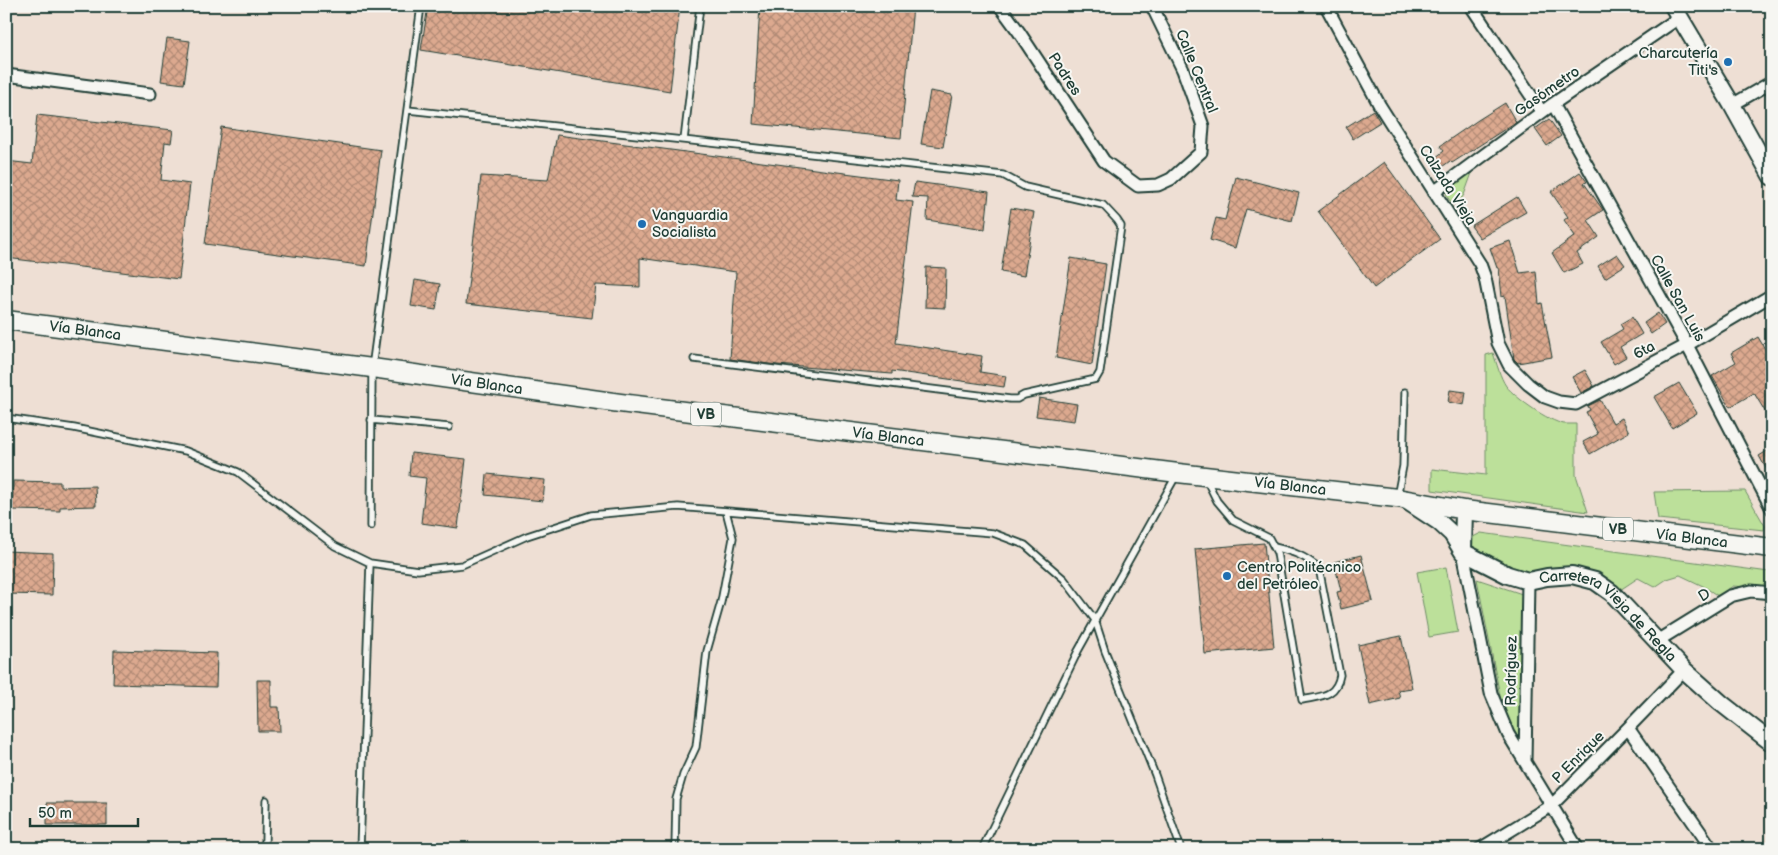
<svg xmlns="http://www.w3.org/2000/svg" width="1778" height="855" viewBox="0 0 1778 855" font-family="'Balsamiq Sans',sans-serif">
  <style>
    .grass { fill: #bce09a; stroke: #6e8e67 }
    .building { fill: url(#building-cross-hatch); stroke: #1f3d34 }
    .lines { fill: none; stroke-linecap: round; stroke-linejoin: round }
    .lane-casing { stroke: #1f3d34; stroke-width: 9 }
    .street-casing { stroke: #1f3d34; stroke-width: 15 }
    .secondary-casing { stroke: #1f3d34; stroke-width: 20 }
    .primary-casing { stroke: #1f3d34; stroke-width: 21 }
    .lane { stroke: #f6f6f2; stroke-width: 5.5 }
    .street { stroke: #f6f6f2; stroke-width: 11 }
    .secondary { stroke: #f6f6f2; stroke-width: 16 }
    .primary { stroke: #f6f6f2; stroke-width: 18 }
    .poi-dot { fill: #1f6fb2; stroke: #f6f6f2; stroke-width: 2 }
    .labels { text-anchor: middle; stroke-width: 4; stroke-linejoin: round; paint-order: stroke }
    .shield { fill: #f6f6f2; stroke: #60746d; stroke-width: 1 }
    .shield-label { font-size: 14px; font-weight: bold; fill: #1f3d34 }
    .poi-label { font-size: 15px; fill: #1f3d34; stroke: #f6f6f2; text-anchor: start }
    .street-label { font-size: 15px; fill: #1f3d34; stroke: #f6f6f2 }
  </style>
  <defs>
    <pattern id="building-cross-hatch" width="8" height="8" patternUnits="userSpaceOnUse" patternTransform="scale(1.25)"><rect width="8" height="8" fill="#dca98f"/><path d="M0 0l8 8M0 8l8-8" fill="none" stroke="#b28b76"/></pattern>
  </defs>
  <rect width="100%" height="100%" fill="#eedfd4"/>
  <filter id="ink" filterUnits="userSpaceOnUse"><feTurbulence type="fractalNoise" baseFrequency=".02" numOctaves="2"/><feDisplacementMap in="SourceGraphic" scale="10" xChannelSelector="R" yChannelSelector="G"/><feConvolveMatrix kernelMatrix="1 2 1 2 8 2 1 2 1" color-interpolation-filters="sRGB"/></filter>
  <g filter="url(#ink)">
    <!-- grass -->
    <path class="grass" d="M1472,173L1464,195L1458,203L1454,204C1448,200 1446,196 1446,189Z
      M1493,353C1497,364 1500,377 1506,386C1517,399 1548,421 1564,424C1568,424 1572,424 1576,424V475L1588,512L1432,490V469L1486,475V355Z
      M1745,491L1765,526L1764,530L1658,519L1654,492Z
      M1481,533L1769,572L1772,573V589L1733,586L1718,596L1703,586L1680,575L1667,579L1655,587L1638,578L1620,590L1607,579L1581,569L1539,573L1516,572L1475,550L1469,543L1473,537Z
      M1446,567L1458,632L1429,637L1417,572Z
      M1477,579L1525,595L1521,665L1520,747L1501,701Z"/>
    <!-- building -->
    <path class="building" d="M428,6H680L670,91L421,50Z
      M760,6H913L901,138L753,124Z
      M167,38L190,41L184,84L161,81Z
      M930,91L952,95L943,147L921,144Z
      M1505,103L1516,122L1452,163L1450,161L1438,170L1431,161L1444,151L1440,146L1478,120Z
      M1373,110L1380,122L1353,139L1346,127Z
      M37,115L173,130L171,143L165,142L161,180L190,184L179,279L6,258V161L32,164Z
      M1549,119L1561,136L1547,146L1535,129Z
      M221,127L381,150L366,266L205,244Z
      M557,135L898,180L896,200L913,202L896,343L982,356L980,372L1006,376L1004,387L892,371V374L777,365L730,359L736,272L640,258V287L596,285L592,318L466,304L481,176L548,180Z
      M1384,162L1440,239L1374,288L1318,211Z
      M1580,172L1587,182L1584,183L1603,210L1588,220L1599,237L1577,253L1583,264L1564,273L1552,253L1575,236L1564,220L1568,217L1551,192Z
      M1236,177L1299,193L1292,221L1246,209L1235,248L1210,240L1216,218L1225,220Z
      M915,182L989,192L985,229L927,220L928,198L912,197Z
      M1517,197L1526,212L1480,238L1471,226Z
      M1011,208L1034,212L1024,276L1001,272Z
      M1510,241L1520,273L1536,271L1539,304L1542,303L1552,357L1518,363L1514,359L1505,296L1502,297L1499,268H1497L1490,248Z
      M1617,254L1625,265L1605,278L1598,266Z
      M1071,258L1106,264L1092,365L1056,358Z
      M926,267L946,268L945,308L925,307Z
      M415,280L440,284L436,310L411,306Z
      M1658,313L1665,324L1651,334L1644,323Z
      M1632,317L1642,334L1620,347L1626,357L1614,364L1601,342L1623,329L1620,324Z
      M1758,337L1772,361V423L1754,393L1730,407L1712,376L1736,362L1731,353Z
      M1585,370L1594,386L1581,393L1572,377Z
      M1679,383L1697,413L1672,428L1654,397Z
      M1450,390L1466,392L1464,405L1448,402Z
      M1039,398L1077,404L1074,421L1036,416Z
      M1600,400L1613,423L1622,418L1629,432L1590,454L1583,442L1598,434L1586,412L1590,410L1588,406Z
      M1772,448V479L1759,456Z
      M411,453L466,459L458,528L421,523L426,478L409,476Z
      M487,474L545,480L543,501L485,495Z
      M13,481L60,482V487L95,486L96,506L60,507V511L12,510Z
      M1264,543L1274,647L1205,654L1195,549Z
      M6,551L53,553L52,595L6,594Z
      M1361,555L1373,601L1341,609L1337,592L1341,591L1334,562Z
      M1401,636L1412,688L1398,690L1400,698L1370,705L1358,645Z
      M114,650L217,653L216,687L113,684Z
      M257,680H271V707H279L280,731H258Z
      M47,803H107V825H47Z"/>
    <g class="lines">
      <defs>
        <path id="lane" d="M408,110L1003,175L1025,187L1103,205L1117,220L1121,226L1100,372L1096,379L1024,395L1017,399H1010L694,359
          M684,140L700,6
          M6,418L74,428L186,451L238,472L335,546L370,563L418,570L462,565L527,536L591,515L678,507L993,533L1025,545L1064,579L1095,620L1105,651L1155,775L1181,849
          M371,420L449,427
          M1207,481L1217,501L1233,520L1269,538L1277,553L1302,700C1321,696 1336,697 1340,675L1319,568C1305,556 1292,551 1274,547
          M1397,497L1403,466L1405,392
          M371,526L372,368L421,6
          M6,847L42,849
          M260,849L265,842L266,800
          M360,849L370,563
          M675,849L676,799L683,775L696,747L707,651L721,602L733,538L726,511
          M982,849L1078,651L1176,476"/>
        <path id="street" d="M1000,6L1019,32L1104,161L1138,186L1158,185L1171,179L1201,152L1203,126L1183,70L1152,6
          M1326,6L1380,106L1480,264L1485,278L1498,343L1509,365L1528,384L1545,397L1559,402L1576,404L1687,345L1772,295
          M1471,6L1542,112
          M6,75L150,94
          M1553,104L1687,345L1772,509
          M1732,105L1772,82
          M1434,192L1553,104L1680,17
          M1463,552L1491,693L1508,734L1578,849
          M1657,641L1730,596L1751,591L1772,593
          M1628,728L1712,849
          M1525,762L1528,581
          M1480,849L1552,805L1628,728L1684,670"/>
        <g id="secondary">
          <path d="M1673,6L1732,105L1772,177"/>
          <path id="s1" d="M1407,501L1439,522L1452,534L1463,552L1508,575L1528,581L1547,577L1572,575L1595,581L1612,593L1684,670L1721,703L1772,743"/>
          <path d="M1463,550L1464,510"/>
        </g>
        <g id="primary">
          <path id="s2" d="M6,320L372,368L620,403L1178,473L1397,498L1464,510L1772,548"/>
        </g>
      </defs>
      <!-- lane casing -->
      <use href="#lane" class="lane-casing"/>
      <!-- street casing -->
      <use href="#street" class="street-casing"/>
      <!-- secondary casing -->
      <use href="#secondary" class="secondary-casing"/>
      <!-- primary casing -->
      <use href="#primary" class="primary-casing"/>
      <!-- lane -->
      <use href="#lane" class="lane"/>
      <!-- street -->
      <use href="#street" class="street"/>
      <!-- secondary -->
      <use href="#secondary" class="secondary"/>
      <!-- primary -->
      <use href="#primary" class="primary"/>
    </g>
  </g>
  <!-- markers -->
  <g class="poi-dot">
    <circle cx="1728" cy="62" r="5"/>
    <circle cx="642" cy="224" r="5"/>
    <circle cx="1227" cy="576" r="5"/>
  </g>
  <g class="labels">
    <!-- shield labels -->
    <g class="shield">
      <rect x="691" y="402.5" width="30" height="23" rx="4"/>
      <rect x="1603" y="517.5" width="30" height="23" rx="4"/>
    </g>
    <g class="shield-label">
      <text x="706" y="419">VB</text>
      <text x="1618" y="534">VB</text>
    </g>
    <!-- poi labels -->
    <g class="poi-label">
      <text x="1718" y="58" text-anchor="end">Charcutería<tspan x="1718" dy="17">Titi's</tspan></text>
      <text x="652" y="220">Vanguardia<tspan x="652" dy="17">Socialista</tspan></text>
      <text x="1237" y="572">Centro Politécnico<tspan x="1237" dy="17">del Petróleo</tspan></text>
    </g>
    <!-- street labels -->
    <g class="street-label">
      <text transform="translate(1197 71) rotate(68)" y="5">Calle Central</text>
      <text transform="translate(1065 74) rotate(57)" y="5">Padres</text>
      <text transform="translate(1547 91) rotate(-35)" y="5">Gasómetro</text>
      <text transform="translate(1448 185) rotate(57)" y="5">Calzada Vieja</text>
      <text transform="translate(1678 298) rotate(61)" y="5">Calle San Luis</text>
      <text dy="5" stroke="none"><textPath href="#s2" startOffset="80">Vía Blanca</textPath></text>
      <text transform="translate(1644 350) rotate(-28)" y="5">6ta</text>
      <text dy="5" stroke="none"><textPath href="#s2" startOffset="485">Vía Blanca</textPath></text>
      <text dy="5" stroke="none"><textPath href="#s2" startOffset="890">Vía Blanca</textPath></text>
      <text dy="5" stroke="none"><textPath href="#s2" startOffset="1295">Vía Blanca</textPath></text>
      <text dy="5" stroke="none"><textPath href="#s2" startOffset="1700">Vía Blanca</textPath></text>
      <text transform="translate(1704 595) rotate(-31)" y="5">D</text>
      <text dy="5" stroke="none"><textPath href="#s1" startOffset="244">Carretera Vieja de Regla</textPath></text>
      <text transform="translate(1511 671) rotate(-89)" y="5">Rodríguez</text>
      <text transform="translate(1578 757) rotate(-45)" y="5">P Enrique</text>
    </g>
  </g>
  <!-- margin -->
  <rect width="1778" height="855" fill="none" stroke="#f6f6f2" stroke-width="25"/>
  <rect x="12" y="12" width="1753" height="830" fill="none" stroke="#1f3d34" stroke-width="2" filter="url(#ink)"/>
  <!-- scale -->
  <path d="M30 818v8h108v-8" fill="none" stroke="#1f3d34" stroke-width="2.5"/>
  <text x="38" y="818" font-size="15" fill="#1f3d34" stroke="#f6f6f2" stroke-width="4" paint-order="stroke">50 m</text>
</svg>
